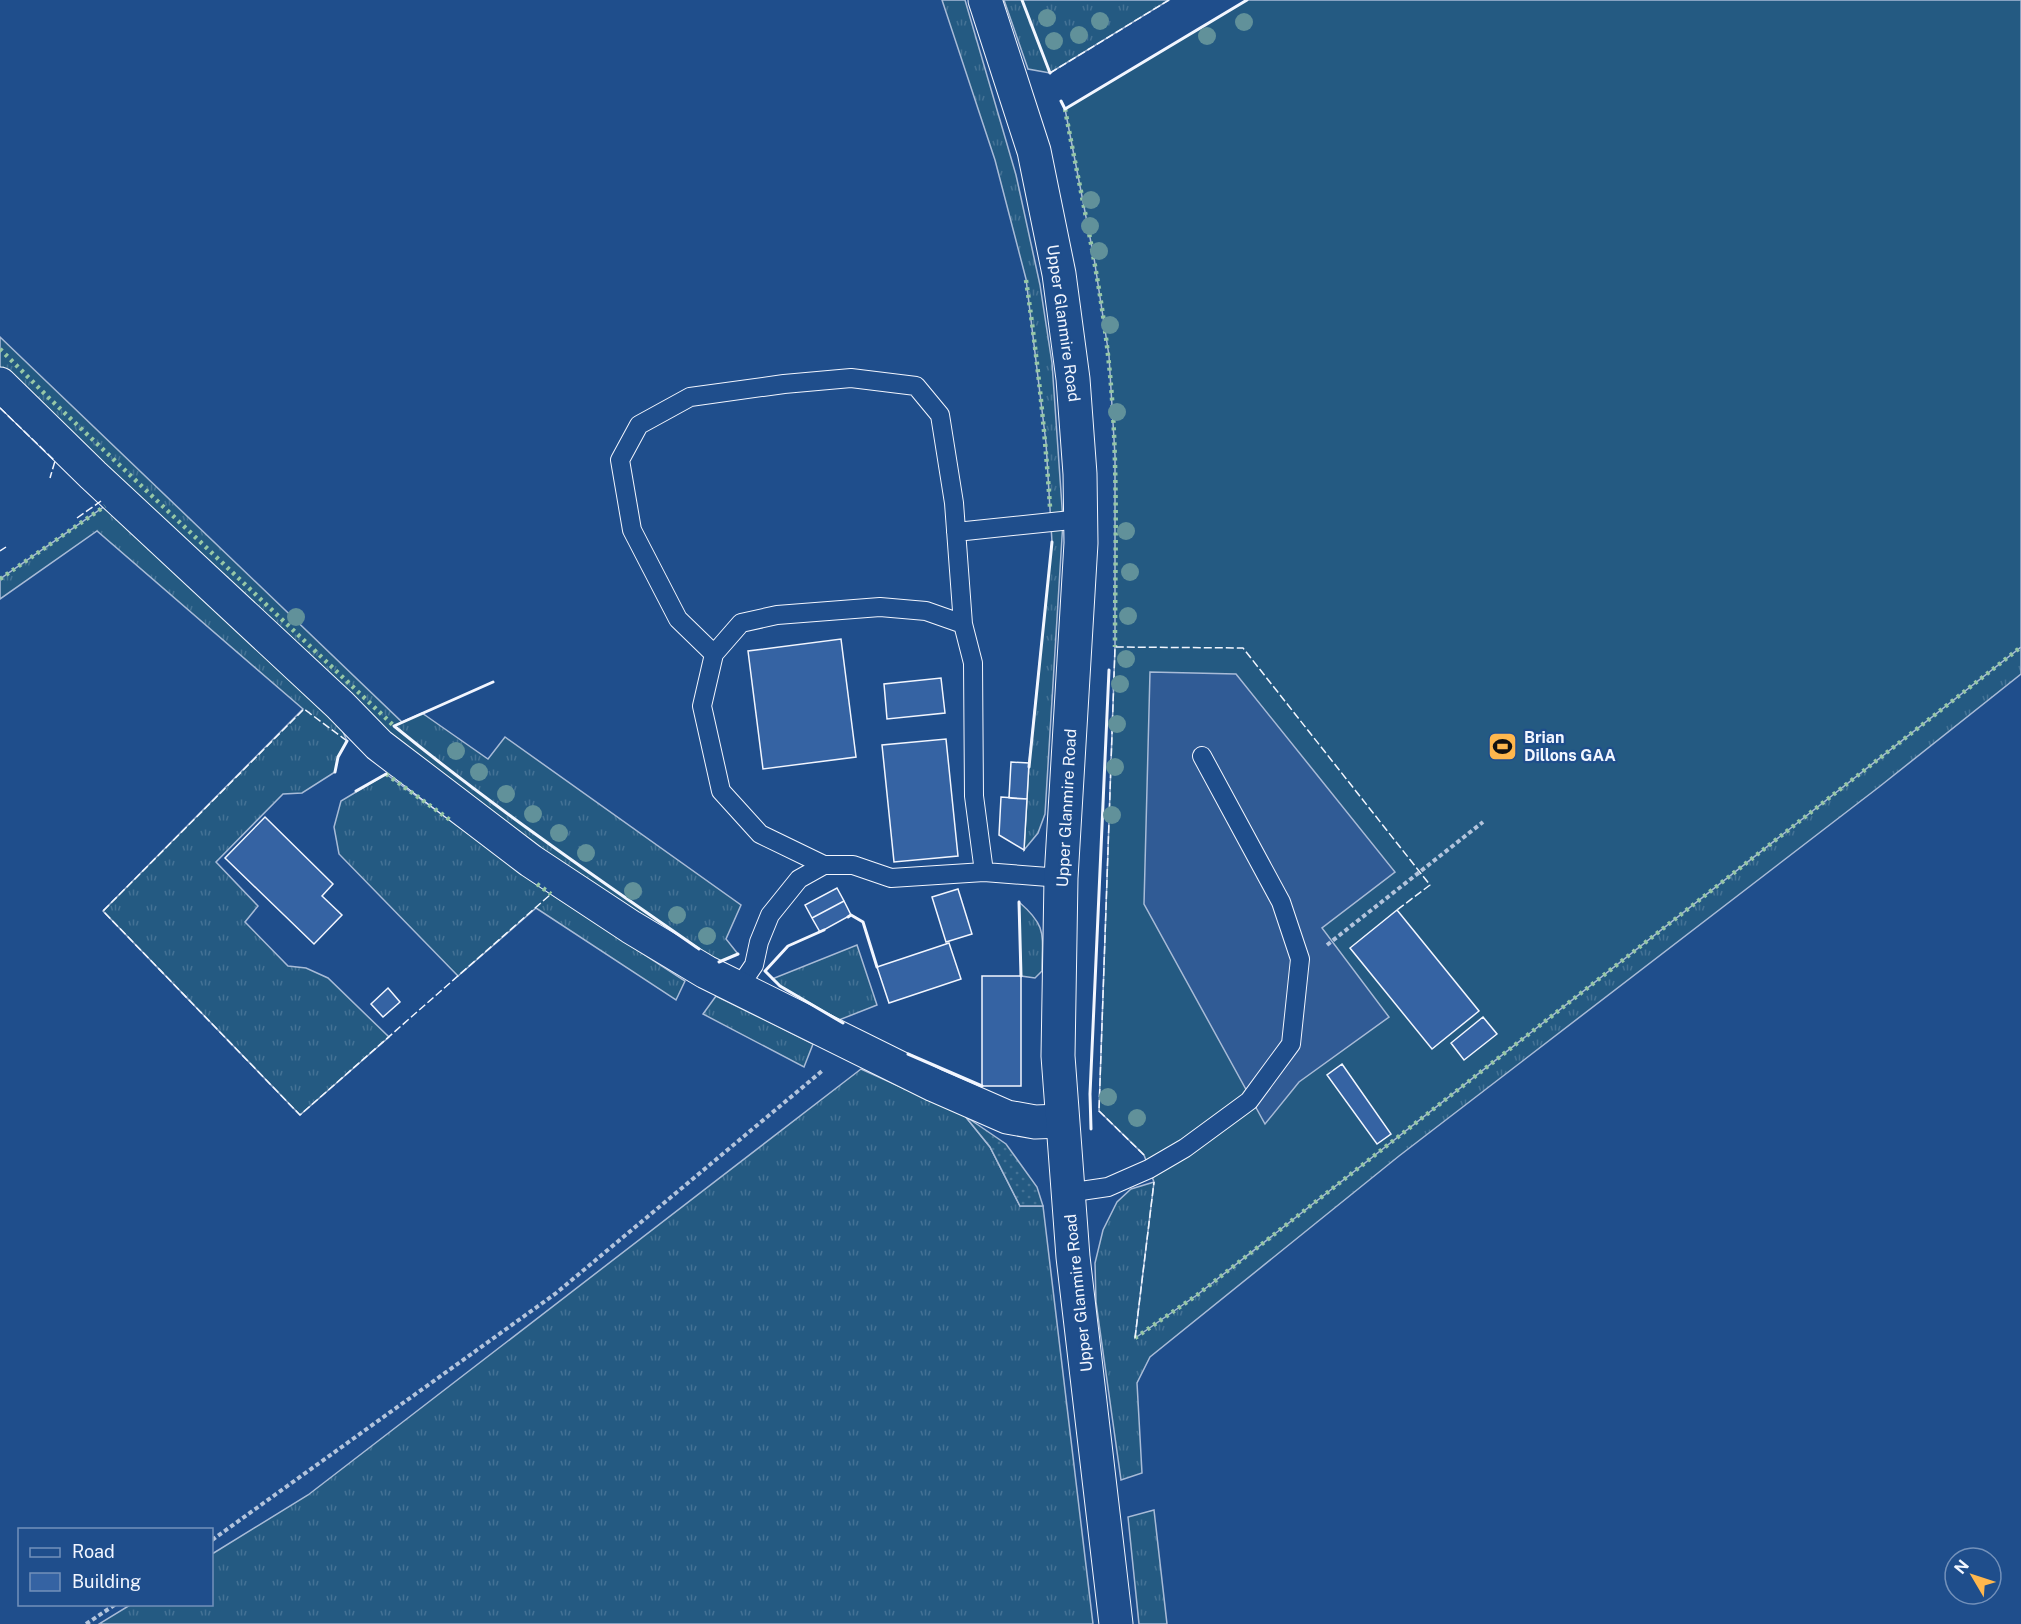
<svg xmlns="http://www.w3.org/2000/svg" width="2021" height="1624" viewBox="0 0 2021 1624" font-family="'Public Sans',sans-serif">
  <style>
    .grass { fill: url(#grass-tufts); stroke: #a8bbd7; stroke-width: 1.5 }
    .garden { fill: url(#garden-dots); stroke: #a8bbd7; stroke-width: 1.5 }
    .pitch { fill: #245a82; stroke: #a8bbd7; stroke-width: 1.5 }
    .parking { fill: #305b95; stroke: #a8bbd7; stroke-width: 1.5 }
    .building { fill: #3563a3; stroke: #f2f6ff; stroke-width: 1.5 }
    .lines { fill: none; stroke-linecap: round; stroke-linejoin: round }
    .service-casing { stroke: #f2f6ff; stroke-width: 20 }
    .minor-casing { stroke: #f2f6ff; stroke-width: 35 }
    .secondary-casing { stroke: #f2f6ff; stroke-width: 35 }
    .path { stroke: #b3c4dc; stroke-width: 4; stroke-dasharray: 4.5 3; stroke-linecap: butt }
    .service { stroke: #1f4e8c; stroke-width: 18 }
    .minor { stroke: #1f4e8c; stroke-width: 33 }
    .secondary { stroke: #1f4e8c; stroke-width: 33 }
    .hedge { stroke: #97c8a6; stroke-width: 4.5; stroke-dasharray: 3 4.5; stroke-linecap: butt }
    .fence { stroke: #f2f6ff; stroke-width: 1.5; stroke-dasharray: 8 3; stroke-linecap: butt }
    .wall { stroke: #f2f6ff; stroke-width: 3 }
    .tree { fill: #61919a }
    .labels { text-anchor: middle; stroke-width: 4.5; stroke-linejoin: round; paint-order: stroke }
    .street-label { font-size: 16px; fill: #f2f6ff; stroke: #1f4e8c }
    .poi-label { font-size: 16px; font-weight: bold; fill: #f2f6ff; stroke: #1f4e8c; text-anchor: start }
  </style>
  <defs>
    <pattern id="grass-tufts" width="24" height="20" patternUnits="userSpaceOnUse" patternTransform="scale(1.5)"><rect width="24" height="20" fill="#245a82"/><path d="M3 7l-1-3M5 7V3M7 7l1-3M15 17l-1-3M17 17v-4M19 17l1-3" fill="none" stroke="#447295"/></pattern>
    <pattern id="garden-dots" width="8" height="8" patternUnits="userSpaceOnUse" patternTransform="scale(1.5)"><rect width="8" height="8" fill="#245a82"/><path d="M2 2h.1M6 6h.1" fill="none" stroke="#447295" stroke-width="1.8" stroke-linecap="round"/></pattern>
  </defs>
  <rect width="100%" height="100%" fill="#1f4e8c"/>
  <!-- grass -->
  <path class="grass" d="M942,0H965L1016,175L1040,285L1052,363L1063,521L1045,814L1038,833L1024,850L1029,763L1052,542L1046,443L1026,279L995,160Z
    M1004,0H1169L1050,73L1028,69Z
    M0,337L402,722L422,713L488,759L505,737L741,905L726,939L738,954L719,963L536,848L389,734L0,370Z
    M105,506L337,718L347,741L338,757L335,772L302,793L283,794L216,862L258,906L245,922L288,966L306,968L328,978L389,1037L300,1115L103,911L303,709L97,531L0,599V579Z
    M2021,532V674L1879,787L1399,1156L1150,1357L1137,1383L1142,1473L1121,1480L1096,1302L1095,1263L1103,1230L1117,1202L1131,1189L1154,1182Z
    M386,774L551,894L685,981L676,1000L536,908L458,976L339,854L334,827L341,801Z
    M1019,902C1048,927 1042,935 1042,971L1035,978L1021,976Z
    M857,945L877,1005L839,1020L780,986L772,979Z
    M716,996L813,1044L804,1067L703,1014Z
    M861,1069L965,1116L990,1147L1020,1206H1043L1093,1624H99L130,1605L212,1604V1554L308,1495Z
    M1154,1510L1167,1624H1139L1128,1517Z"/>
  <!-- garden -->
  <path class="garden" d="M965,1116L1006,1144L1037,1187L1043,1206H1020L990,1147Z"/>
  <!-- pitch -->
  <path class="pitch" d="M1247,0H2021V647L1197,1295L1135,1338L1154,1182L1144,1155L1099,1111L1115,647V456L1109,356L1094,258L1065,109Z"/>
  <!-- parking -->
  <path class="parking" d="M1150,672L1236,674L1395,872L1322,928L1389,1017L1299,1082L1265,1124L1144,904Z"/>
  <!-- building -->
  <path class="building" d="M841,639L856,757L763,769L748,651Z
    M941,678L945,713L887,719L884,684Z
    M946,739L958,856L894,862L882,745Z
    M1011,762L1029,763L1027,799L1009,798Z
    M1001,797L1027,799L1024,850L999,835Z
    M265,817L333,884L322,896L342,915L314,944L225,858Z
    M837,888L844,901L812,918L805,905Z
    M958,889L972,934L946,942L932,897Z
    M844,901L851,915L820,932L812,918Z
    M1397,910L1479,1011L1432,1049L1350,948Z
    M949,943L961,979L889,1003L877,967Z
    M982,976H1021V1086H982Z
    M388,988L400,1002L383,1017L371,1004Z
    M1483,1017L1497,1034L1464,1060L1451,1043Z
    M1342,1064L1391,1134L1377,1144L1327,1075Z"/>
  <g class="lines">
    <defs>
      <path id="service" d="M956,532L1081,519
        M714,654L678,619L632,530L620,460L639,425L690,397L784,384L851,378L916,386L940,415L954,503L963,624
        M984,872L974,796L973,663L963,624L926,611L880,607L777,615L741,623L714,654L702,706L721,791L760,834L824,865H853L891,878L984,872L1061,878
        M739,987L754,965L759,942L770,915L799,879L824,865
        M1067,1193L1108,1187L1149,1169L1185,1148L1249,1101L1291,1044L1300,959L1281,902L1202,756"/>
      <path id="minor" d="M0,384L93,475L340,705L379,745L531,861L631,927L706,972L934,1085L1007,1117L1035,1122L1062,1121"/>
      <path id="secondary" d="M985,0L1034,151L1059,274L1073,379L1080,474L1081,543L1061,878L1058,1056L1073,1257L1116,1624"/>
    </defs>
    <!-- service casing -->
    <use href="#service" class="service-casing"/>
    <!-- minor casing -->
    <use href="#minor" class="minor-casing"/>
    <!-- secondary casing -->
    <use href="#secondary" class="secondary-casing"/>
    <!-- path -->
    <path class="path" d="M1327,945L1483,822
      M212,1540L555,1294L822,1071
      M86,1624L116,1604"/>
    <!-- service -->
    <use href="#service" class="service"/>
    <!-- minor -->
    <use href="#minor" class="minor"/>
    <!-- secondary -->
    <use href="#secondary" class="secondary"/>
    <!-- hedge -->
    <path class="hedge" d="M1065,109C1080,191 1099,272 1108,355C1119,452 1115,550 1115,647
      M1026,280C1037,355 1045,431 1050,507
      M0,349L50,399L394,726
      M0,579L105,506
      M386,774L450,820
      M537,884L551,894
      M1135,1338L1197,1295L2021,647"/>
    <!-- fence -->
    <path class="fence" d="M1050,73L1169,0
      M0,408L55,461L50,478
      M77,518L101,501
      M0,551L6,547
      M347,741L304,709L103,911L300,1115L551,894
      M1144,1155L1099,1111L1115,647L1243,648L1430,885L1397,910
      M1135,1338L1154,1182"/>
    <!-- wall -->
    <path class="wall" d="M1022,0L1050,73
      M1061,101L1065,109L1247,0
      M493,682L394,726C492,806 595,877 699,949
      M1029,767L1052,542
      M335,772L338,757L347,741
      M356,791L386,774
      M1019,902L1021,976
      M848,917L851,915L863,922L877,967
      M824,930L788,946L765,971L780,986L843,1023
      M719,962L738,954
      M908,1054L982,1086
      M1091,1129L1090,1094L1109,670"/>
  </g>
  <!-- trees -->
  <g class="tree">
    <circle cx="1047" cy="18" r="9"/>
    <circle cx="1100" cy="21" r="9"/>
    <circle cx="1244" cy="22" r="9"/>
    <circle cx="1079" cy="35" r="9"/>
    <circle cx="1207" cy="36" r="9"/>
    <circle cx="1054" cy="41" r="9"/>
    <circle cx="1091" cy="200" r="9"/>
    <circle cx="1090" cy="226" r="9"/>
    <circle cx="1099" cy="251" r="9"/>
    <circle cx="1110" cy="325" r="9"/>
    <circle cx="1117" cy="412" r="9"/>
    <circle cx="1126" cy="531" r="9"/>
    <circle cx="1130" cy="572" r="9"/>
    <circle cx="1128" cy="616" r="9"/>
    <circle cx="296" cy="617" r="9"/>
    <circle cx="1126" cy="659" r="9"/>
    <circle cx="1120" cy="684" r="9"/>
    <circle cx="1117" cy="724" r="9"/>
    <circle cx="456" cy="751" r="9"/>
    <circle cx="1115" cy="767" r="9"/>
    <circle cx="479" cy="772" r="9"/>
    <circle cx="506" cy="794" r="9"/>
    <circle cx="533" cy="814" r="9"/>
    <circle cx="1112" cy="815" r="9"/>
    <circle cx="559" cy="833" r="9"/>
    <circle cx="586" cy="853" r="9"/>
    <circle cx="633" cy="891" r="9"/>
    <circle cx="677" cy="915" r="9"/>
    <circle cx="707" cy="936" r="9"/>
    <circle cx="1108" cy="1097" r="9"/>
    <circle cx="1137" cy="1118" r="9"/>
  </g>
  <!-- icons -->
  <defs>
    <symbol id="stadium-square" viewBox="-11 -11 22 22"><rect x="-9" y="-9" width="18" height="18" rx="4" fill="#ffb74d" stroke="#1f4e8c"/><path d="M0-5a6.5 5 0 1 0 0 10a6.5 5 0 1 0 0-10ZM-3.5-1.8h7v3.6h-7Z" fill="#111"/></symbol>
  </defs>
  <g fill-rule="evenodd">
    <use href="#stadium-square" x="1486" y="730" width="33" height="33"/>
  </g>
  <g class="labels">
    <!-- street labels -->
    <g class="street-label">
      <text transform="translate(1064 323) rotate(82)" y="6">Upper Glanmire Road</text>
      <text transform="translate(1066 808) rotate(-87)" y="6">Upper Glanmire Road</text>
      <text transform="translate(1078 1293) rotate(-96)" y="6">Upper Glanmire Road</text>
    </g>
    <!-- poi labels -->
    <g class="poi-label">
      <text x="1524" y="743">Brian<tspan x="1524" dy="18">Dillons GAA</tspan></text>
    </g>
  </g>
  <!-- legend -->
  <rect x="18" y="1528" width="195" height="78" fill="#1f4e8c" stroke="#7391ba" stroke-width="1.5"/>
  <rect x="30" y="1548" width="30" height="9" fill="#1f4e8c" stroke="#7391ba" stroke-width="1.5"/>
  <text x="72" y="1558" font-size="18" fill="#f2f6ff">Road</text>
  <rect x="30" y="1573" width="30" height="18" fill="#3563a3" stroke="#7391ba" stroke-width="1.5"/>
  <text x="72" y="1588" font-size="18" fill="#f2f6ff">Building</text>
  <!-- north arrow -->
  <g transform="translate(1973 1576) rotate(309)"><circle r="28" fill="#1f4e8c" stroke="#7391ba" stroke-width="1.5"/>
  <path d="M0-4.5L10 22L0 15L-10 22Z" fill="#ffb74d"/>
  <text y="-9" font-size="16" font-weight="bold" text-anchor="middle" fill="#f2f6ff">N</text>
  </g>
</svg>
